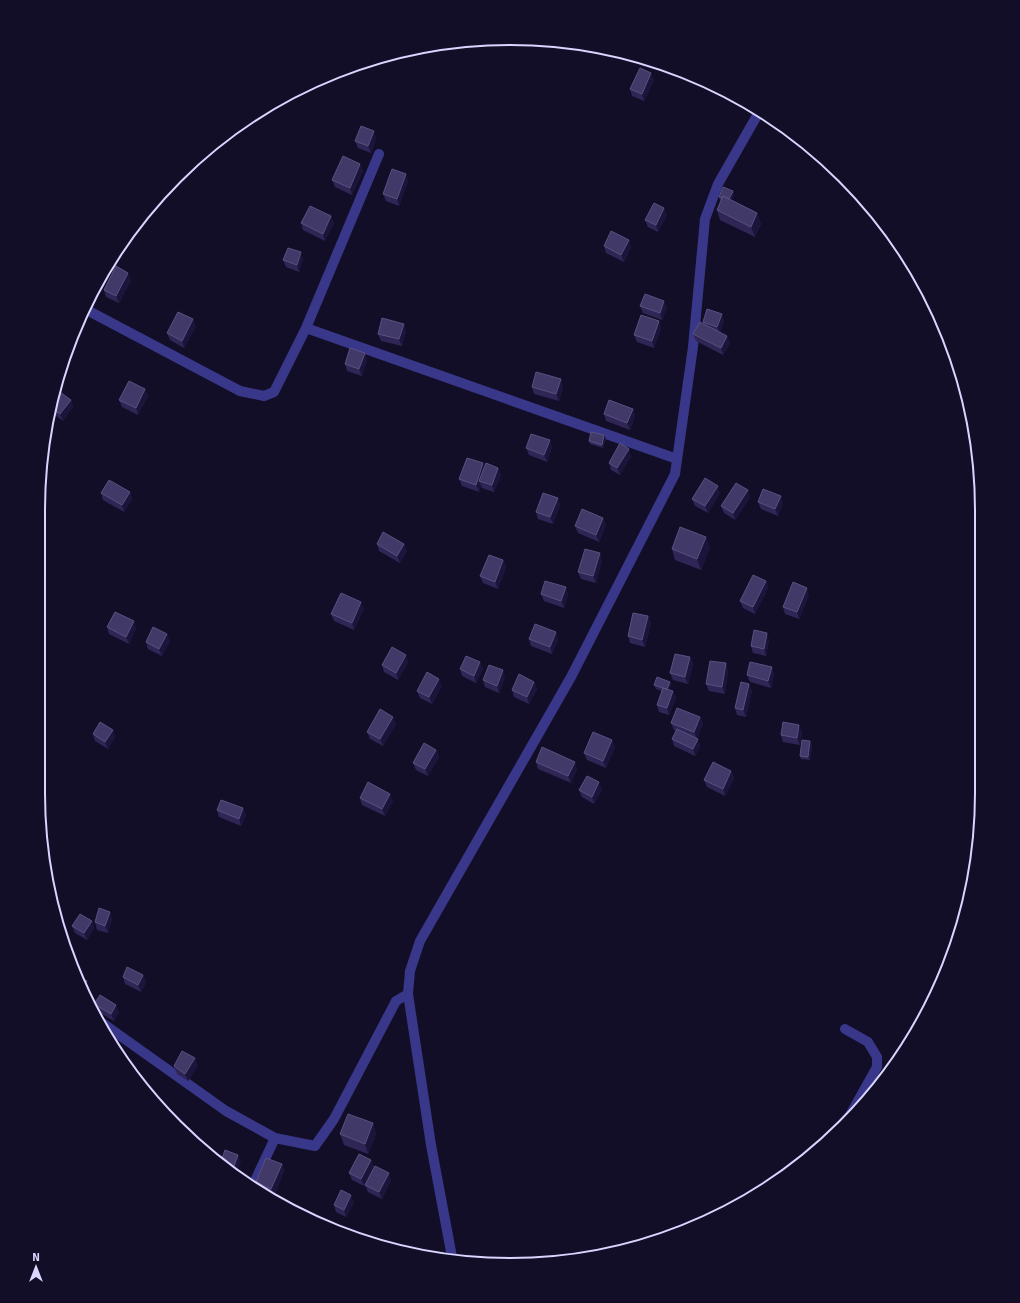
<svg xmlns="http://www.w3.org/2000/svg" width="1020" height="1303" viewBox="0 0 1020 1303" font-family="Signika,sans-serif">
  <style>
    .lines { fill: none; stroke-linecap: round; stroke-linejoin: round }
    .minor { stroke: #393789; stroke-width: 10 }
    .wall { fill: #2f2656 }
    .shaded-wall { fill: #1c153b }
    .building { fill: #413968; stroke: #595180 }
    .rim { fill: none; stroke: #d9d5ff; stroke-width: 2 }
  </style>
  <rect width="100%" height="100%" fill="#120e27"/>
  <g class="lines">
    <!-- minor -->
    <path class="minor" d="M85,309L240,391L264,396L274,392L306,328L379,154
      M306,328L677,459
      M98,1020L226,1111L275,1138L315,1146L334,1119L396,1001L408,994
      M844,1126L877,1067V1057L868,1042L845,1029
      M253,1185L275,1138
      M452,1257L431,1145L408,994L410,971L420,941L571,677L675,474L693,347L705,219L718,184L759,112"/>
  </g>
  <!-- wall -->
  <path class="wall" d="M654,80L644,101L632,96L630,89Z
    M376,138L371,153L358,148L355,141Z
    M360,164L363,171L352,195L335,187L332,180Z
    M408,181L399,206L386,201L383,194Z
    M733,191L734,194L732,200L757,213L761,224L755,237L720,220L717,210L721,201L720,200L719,197Z
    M667,215L658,232L648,227L645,220Z
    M331,216L334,223L325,241L303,230L301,223Z
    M604,246L631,247L624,262L606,253Z
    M303,259L299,272L286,267L283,260Z
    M131,280L119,303L106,297L104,290Z
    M640,306L667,308L662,320L643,313Z
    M659,321L661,328L654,348L637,342L634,335Z
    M724,321L720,332L730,343L723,355L696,341L693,334L703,324V322Z
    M196,326L184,348L170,340L167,333Z
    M406,331L402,346L381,341L378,334Z
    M365,353L367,360L362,376L347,371L345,364Z
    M563,386L559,401L534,394L532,387Z
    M145,389L148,396L138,415L122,407L119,400Z
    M55,399L71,400L73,407L63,421L52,413Z
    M633,409L635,416L630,430L606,421L604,414Z
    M604,435L606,439L603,448L590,444L589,441Z
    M552,447L547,462L529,455L526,448Z
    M631,456L620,475L611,470L609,463Z
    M485,466L498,468L501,475L494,492L482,488L481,485L479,492L462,486L459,479Z
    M130,492L132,499L124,512L103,500L101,493Z
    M720,493L708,513L695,506L692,499Z
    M750,497L735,520L724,513L721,506Z
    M758,502L783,503L778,516L761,509Z
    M560,505L553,524L538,519L536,512Z
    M603,518L606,525L599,542L578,533L575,526Z
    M706,537L710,547L701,570L675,560L672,549Z
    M377,544H404L407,551L400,563L379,551Z
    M503,560L506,567L498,589L483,583L480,576Z
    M602,560L596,583L581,579L578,572Z
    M766,581L768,588L755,614L743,608L740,601Z
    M541,594H568L564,608L544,601Z
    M809,595L799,619L785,614L783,607Z
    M364,609L354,630L334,621L331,614Z
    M648,616L651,623L645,647L630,643L628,636Z
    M107,627L136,628L129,644L109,634Z
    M529,639H558L552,654L531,646Z
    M769,640L766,656L753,653L751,646Z
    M170,641L162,656L148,649L146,642Z
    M690,657L693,664L688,684L673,680L670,673Z
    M408,662L398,680L384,672L382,665Z
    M460,669H483L476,683L462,676Z
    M728,670L725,694L709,691L706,684Z
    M774,674L771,688L750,682L747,675Z
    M505,677L499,693L485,687L483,680Z
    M534,682L537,689L529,704L514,697L512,690Z
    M670,682L671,685L669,690L673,691L676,698L669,715L659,712L657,705L662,691L656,689L654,685Z
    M749,684L752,691L746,717L737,715L735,708Z
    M442,686L432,704L420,698L417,691Z
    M700,717L703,724L697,738L700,746L695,756L674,746L672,739L676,731L674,730L671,723Z
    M396,724L383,746L370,739L367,732Z
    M113,730L115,737L108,749L95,741L93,734Z
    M802,732L800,745L783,742L781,735Z
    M810,741L812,745L810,760L801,759L800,756Z
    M615,747L606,768L587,760L584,753Z
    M436,750L439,757L428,776L416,770L413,763Z
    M536,762L577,769L571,783L538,769Z
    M731,771L734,778L725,796L707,787L704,780Z
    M602,789L594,804L582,797L579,790Z
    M360,798L393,801L385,816L362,805Z
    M243,808L246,815L241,826L219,817L217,810Z
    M112,919L108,933L97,930L95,922Z
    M92,921L94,928L87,940L75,933L72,926Z
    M143,975L146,982L141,992L125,984L123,977Z
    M94,1004L119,1012L114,1021L97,1011Z
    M198,1065L188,1081L177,1074L174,1066Z
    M373,1123L376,1134L368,1154L344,1145L340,1134Z
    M371,1160L374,1167L364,1186L352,1180L349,1173Z
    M282,1164L284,1171L274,1196L258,1189L256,1182Z
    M391,1180L382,1199L368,1192L365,1185Z
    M354,1202L346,1217L336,1212L334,1205Z"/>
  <!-- shaded-wall -->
  <path class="shaded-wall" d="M651,73L654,80L644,101L642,94Z
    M374,131L376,138L371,153L368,146Z
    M360,164L363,171L352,195L350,188Z
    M406,174L408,181L399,206L397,199Z
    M733,191L734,194L730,204L728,201Z
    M664,208L667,215L658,232L656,225Z
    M757,213L761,224L755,237L751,227Z
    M331,216L334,223L325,241L323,234Z
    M629,240L631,247L624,262L621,255Z
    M301,252L303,259L299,272L297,265Z
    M128,273L131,280L119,303L116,296Z
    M664,301L667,308L662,320L660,313Z
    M722,314L724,321L720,334L717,327Z
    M193,319L196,326L184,348L182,341Z
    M659,321L661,328L654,348L652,341Z
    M404,324L406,331L402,346L399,339Z
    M727,336L730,343L723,355L721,348Z
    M365,353L367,360L362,376L359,369Z
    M561,379L563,386L559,401L556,394Z
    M145,389L148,396L138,415L136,408Z
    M71,400L73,407L63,421L60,414Z
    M633,409L635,416L630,430L627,423Z
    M604,435L606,439L603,448L602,445Z
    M550,440L552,447L547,462L544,455Z
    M629,449L631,456L620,475L617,468Z
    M483,463L486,470L479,481L481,485L479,492L476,485Z
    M498,468L501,475L494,492L492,485Z
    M718,486L720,493L708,513L705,506Z
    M748,490L750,497L735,520L733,513Z
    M130,492L132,499L124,512L122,505Z
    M781,496L783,503L778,516L775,509Z
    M558,498L560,505L553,524L550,517Z
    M603,518L606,525L599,542L596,535Z
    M706,537L710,547L701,570L697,559Z
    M404,544L407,551L400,563L397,556Z
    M600,553L602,560L596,583L593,576Z
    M503,560L506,567L498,589L495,582Z
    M766,581L768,588L755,614L753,607Z
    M566,587L568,594L564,608L561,601Z
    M807,588L809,595L799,619L797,612Z
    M361,602L364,609L354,630L352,623Z
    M648,616L651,623L645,647L642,640Z
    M134,621L136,628L129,644L126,637Z
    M556,632L558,639L552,654L550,647Z
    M767,633L769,640L766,656L764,649Z
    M167,634L170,641L162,656L159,649Z
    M406,655L408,662L398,680L396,673Z
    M690,657L693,664L688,684L685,677Z
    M480,662L483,669L476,683L474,676Z
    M726,663L728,670L725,694L722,687Z
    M772,667L774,674L771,688L768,681Z
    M503,670L505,677L499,693L497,686Z
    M439,679L442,686L432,704L429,697Z
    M534,682L537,689L529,704L527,697Z
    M670,682L671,685L668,693L667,690Z
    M749,684L752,691L746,717L743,710Z
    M673,691L676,698L669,715L667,708Z
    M393,717L396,724L383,746L380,739Z
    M700,717L703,724L697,739L694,732Z
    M799,725L802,732L800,745L797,738Z
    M113,730L115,737L108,749L105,742Z
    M698,739L700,746L695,756L693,749Z
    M612,740L615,747L606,768L603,761Z
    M810,741L812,745L810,760L808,757Z
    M436,750L439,757L428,776L425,769Z
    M575,762L577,769L571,783L568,776Z
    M731,771L734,778L725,796L723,789Z
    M599,782L602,789L594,804L592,797Z
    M390,794L393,801L385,816L382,809Z
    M243,808L246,815L241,826L239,819Z
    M56,905L59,912L55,918L53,909Z
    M110,912L112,919L108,933L105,926Z
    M92,921L94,928L87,940L84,933Z
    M143,975L146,982L141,992L138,985Z
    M87,981L90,988L87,994L84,988Z
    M116,1005L119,1012L114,1021L111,1014Z
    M195,1058L198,1065L188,1081L185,1074Z
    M373,1123L376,1134L368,1154L365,1144Z
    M238,1155L241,1162L237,1173L233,1169Z
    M371,1160L374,1167L364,1186L361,1179Z
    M282,1164L284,1171L274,1196L271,1189Z
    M389,1173L391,1180L382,1199L379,1192Z
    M351,1195L354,1202L346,1217L344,1210Z"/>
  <!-- building -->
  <path class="building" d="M640,68L651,73L642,94L630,89Z
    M361,126L374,131L368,146L355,141Z
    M343,156L360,164L350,188L332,180Z
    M392,169L406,174L397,199L383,194Z
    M723,187L733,191L729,199L723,196L722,198L719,197Z
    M723,196L757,213L751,227L717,210Z
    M654,203L664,208L656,225L645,220Z
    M310,206L331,216L323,234L301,223Z
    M611,231L629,240L621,255L604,246Z
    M288,248L301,252L297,265L283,260Z
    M116,266L128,273L116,296L104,290Z
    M645,294L664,301L660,313L640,306Z
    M707,309L722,314L717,327L703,322Z
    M178,312L193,319L182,341L167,333Z
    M641,315L659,321L652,341L634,335Z
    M382,318L404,324L399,339L378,334Z
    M700,322L727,336L721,348L693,334Z
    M350,348L365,353L359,369L345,364Z
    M536,372L561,379L556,394L532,387Z
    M129,381L145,389L136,408L119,400Z
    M60,392L71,400L60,414L53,409L55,399Z
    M609,400L633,409L627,423L604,414Z
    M591,432L604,435L602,445L589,441Z
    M531,434L550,440L544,455L526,448Z
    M620,443L629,449L617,468L609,463Z
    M467,458L483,463L476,485L459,479Z
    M486,463L498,468L492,485L479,481Z
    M705,478L718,486L705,506L692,499Z
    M109,480L130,492L122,505L101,493Z
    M736,483L748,490L733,513L721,506Z
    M763,489L781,496L775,509L758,502Z
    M543,493L558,498L550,517L536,512Z
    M582,509L603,518L596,535L575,526Z
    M680,527L706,537L697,559L672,549Z
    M383,532L404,544L397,556L377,544Z
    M585,549L600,553L593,576L578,572Z
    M489,555L503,560L495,582L480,576Z
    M753,575L766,581L753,607L740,601Z
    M545,581L566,587L561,601L541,594Z
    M793,582L807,588L797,612L783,607Z
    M341,593L361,602L352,623L331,614Z
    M115,612L134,621L126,637L107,627Z
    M633,613L648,616L642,640L628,636Z
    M535,624L556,632L550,647L529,639Z
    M153,627L167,634L159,649L146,642Z
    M754,630L767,633L764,649L751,646Z
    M392,647L406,655L396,673L382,665Z
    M675,654L690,657L685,677L670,673Z
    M466,656L480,662L474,676L460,669Z
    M710,661L726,663L722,687L706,684Z
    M750,662L772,667L768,681L747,675Z
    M489,665L503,670L497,686L483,680Z
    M427,672L439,679L429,697L417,691Z
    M519,674L534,682L527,697L512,690Z
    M657,677L670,682L667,689L663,688L654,685Z
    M741,682L749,684L743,710L735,708Z
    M663,688L673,691L667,708L657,705Z
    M677,708L700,717L694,732L671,723Z
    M380,709L393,717L380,739L367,732Z
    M100,722L113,730L105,742L93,734Z
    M783,722L799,725L797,738L781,735Z
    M677,729L698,739L693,749L672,739Z
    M593,732L612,740L603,761L584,753Z
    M802,740L810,741L808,757L800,756Z
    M424,743L436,750L425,769L413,763Z
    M542,747L575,762L568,776L536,762Z
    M713,762L731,771L723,789L704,780Z
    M587,776L599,782L592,797L579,790Z
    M368,782L390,794L382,809L360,798Z
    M221,800L243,808L239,819L217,810Z
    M52,903L56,905L53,909Z
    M99,908L110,912L105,926L95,922Z
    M80,914L92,921L84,933L72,926Z
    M127,967L143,975L138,985L123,977Z
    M80,977L87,981L84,988Z
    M100,995L116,1005L111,1014L94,1004Z
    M182,1051L195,1058L185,1074L174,1066Z
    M348,1114L373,1123L365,1144L340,1134Z
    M225,1150L238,1155L233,1169L221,1161Z
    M359,1154L371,1160L361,1179L349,1173Z
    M266,1158L282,1164L271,1189L256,1182Z
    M375,1166L389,1173L379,1192L365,1185Z
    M341,1190L351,1195L344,1210L334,1205Z"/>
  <!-- crop -->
  <path d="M0 0H1020V1303H0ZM510 45H510A465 465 0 0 1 975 510V793A465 465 0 0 1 510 1258H510A465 465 0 0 1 45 793V510A465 465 0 0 1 510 45Z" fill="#120e27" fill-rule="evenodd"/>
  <path class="rim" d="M510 45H510A465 465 0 0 1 975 510V793A465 465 0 0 1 510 1258H510A465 465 0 0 1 45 793V510A465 465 0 0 1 510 45Z"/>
  <!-- north arrow -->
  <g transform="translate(36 1267)" stroke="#120e27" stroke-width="3" paint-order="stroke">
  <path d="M0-3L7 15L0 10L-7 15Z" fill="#d9d5ff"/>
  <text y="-6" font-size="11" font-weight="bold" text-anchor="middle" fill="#d9d5ff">N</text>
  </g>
</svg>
